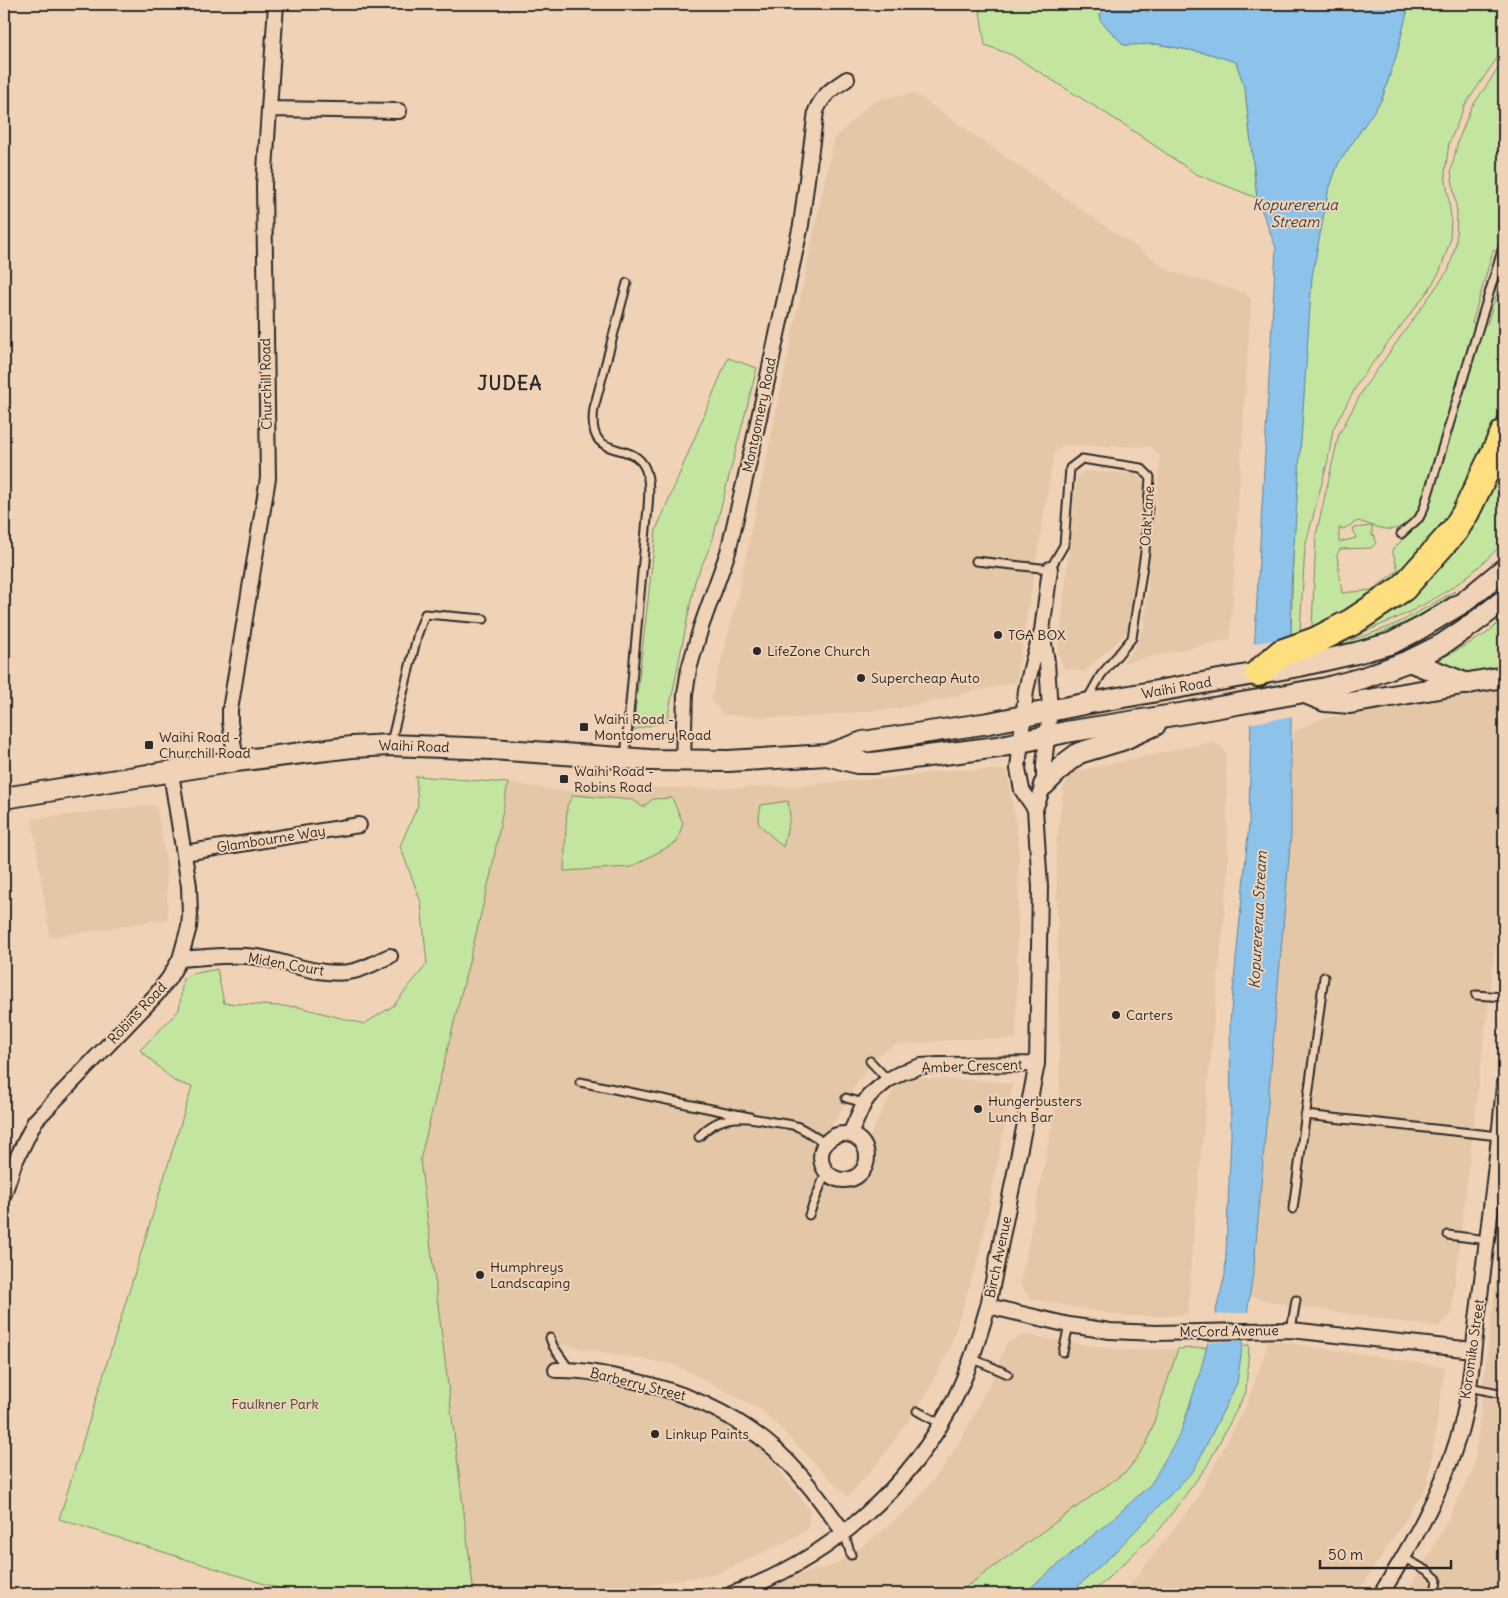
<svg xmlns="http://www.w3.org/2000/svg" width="1508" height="1598" viewBox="0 0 1508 1598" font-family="Delius,sans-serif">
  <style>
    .built { fill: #e4c7a6 }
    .green { fill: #c3e59f; stroke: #778865; fill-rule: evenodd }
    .water { fill: #8dc3eb; stroke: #66869e }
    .pier { fill: #f0d3b7 }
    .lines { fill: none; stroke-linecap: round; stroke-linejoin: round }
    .lane-casing { stroke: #2b2b2b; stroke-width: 11 }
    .street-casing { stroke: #2b2b2b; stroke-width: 18 }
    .secondary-casing { stroke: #2b2b2b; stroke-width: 24 }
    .highway-casing { stroke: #2b2b2b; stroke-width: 30 }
    .lane { stroke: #f0d3b7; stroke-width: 7 }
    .street { stroke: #f0d3b7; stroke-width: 14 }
    .secondary { stroke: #f0d3b7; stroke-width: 20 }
    .highway { stroke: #fedf80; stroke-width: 26 }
    .poi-dot { fill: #2b2b2b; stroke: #f0d3b7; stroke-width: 2 }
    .labels { text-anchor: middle; stroke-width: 4; stroke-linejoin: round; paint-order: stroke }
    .street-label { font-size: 14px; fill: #2b2b2b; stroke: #f0d3b7 }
    .poi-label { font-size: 14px; fill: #2b2b2b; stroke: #f0d3b7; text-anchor: start }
    .park-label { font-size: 14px; fill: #42473c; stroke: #f0d3b7 }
    .water-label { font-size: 15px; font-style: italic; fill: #3a4248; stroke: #f0d3b7 }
    .district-label { font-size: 19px; font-weight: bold; letter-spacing: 1px; fill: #2b2b2b; stroke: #f0d3b7 }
  </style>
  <rect width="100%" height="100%" fill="#f0d3b7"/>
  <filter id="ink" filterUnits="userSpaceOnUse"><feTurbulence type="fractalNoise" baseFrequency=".02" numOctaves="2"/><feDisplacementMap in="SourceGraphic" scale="10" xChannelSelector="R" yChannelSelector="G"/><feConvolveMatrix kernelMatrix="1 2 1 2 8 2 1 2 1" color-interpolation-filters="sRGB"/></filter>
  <g filter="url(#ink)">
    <!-- built -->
    <path class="built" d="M914,93L1170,271L1245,293L1251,300L1230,639L1122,663L1134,649L1144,627L1160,456L1151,447L1063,445L1054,453L1016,682L902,708L797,718L724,715L711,700L736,603L828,165L835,138L870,104L881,99Z
      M1085,471L1137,474L1143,480L1144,485L1131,629L1084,672L1064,668L1058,654L1077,476Z
      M1504,690V872L1451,1315L1438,1327L1270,1302L1251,1296L1294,732L1321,719Z
      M1213,742L1222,747L1226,755L1228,877L1192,1248L1188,1314L1166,1316H1123L1031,1299L1020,1284L1060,1086L1056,844L1064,786L1075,771Z
      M954,770H1007L1019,846L1016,1039H964L895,1045L879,1054L858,1081L817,1151L829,1174L845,1176L862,1151L893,1090L907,1077L988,1081L1013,1084L979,1256L950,1347L926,1395L881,1459L848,1497L763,1411L676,1365L562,1345L554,1350L556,1371L570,1378L657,1393L717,1415L762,1448L810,1510L808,1529L795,1537L719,1573L595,1594H474L420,1160L491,873L508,783L562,791L643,788H728L789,786L889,778Z
      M154,805L157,809L166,862L168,919L50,937L32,819Z
      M1504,1207V1594H1405L1430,1554L1474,1468Z
      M1023,1335L1118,1350L1178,1349L1147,1443L1128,1470L956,1594H754L764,1591L801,1574L837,1564L872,1539L912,1506L944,1466L963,1436L992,1379L1007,1343Z
      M1269,1340L1445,1367L1428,1484L1357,1594H1123L1195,1502L1247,1404Z"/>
    <!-- green -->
    <path class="green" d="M979,4H1101L1100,20L1124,45L1156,44L1210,54L1236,62L1245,89L1257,198L1196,174L1126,126L1012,55L985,45Z
      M1409,4H1504V48L1465,105L1449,143L1445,173L1451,217L1450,241L1440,271L1428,291L1361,378L1333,429L1328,460L1305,547L1300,631L1291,635L1293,555L1312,272L1328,192L1338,164L1382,99L1397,53Z
      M1504,60V161L1502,164L1504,172V252L1493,251L1472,323L1487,324L1504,270V403L1473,475L1434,544L1379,592L1326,627L1312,628L1316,535L1339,434L1364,388L1449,269L1456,244L1457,213L1451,171L1458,141L1471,108ZM1435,486L1426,514L1412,531L1392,550L1398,570L1372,590L1342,593L1337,555L1340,549L1371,548L1376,543L1375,536L1372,535V526L1353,528L1356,538L1339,542V528L1343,529L1358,521C1393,532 1392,535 1422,512L1426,489Z
      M728,358L757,368L712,542L695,581L667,721L633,730L656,530Z
      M1504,449V541C1464,589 1407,616 1350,637L1383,610Z
      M1455,591C1434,611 1385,634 1356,642C1343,646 1329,649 1315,652C1343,641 1373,635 1400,622C1419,612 1437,601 1455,591Z
      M1504,618V646L1498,669L1463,674L1435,662L1486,634Z
      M416,776L508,783L491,873L420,1160L474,1594H296L59,1519L192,1087L174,1081L140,1050L179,1010L183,979L192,974L217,969L224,1003L299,1007L364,1024L393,1006L427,964L421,902L400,846L418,805Z
      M573,795L633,800L643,807L653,799L672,798L683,823L677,842L631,867L564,871L567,806Z
      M788,801L790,817L783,847L758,823L761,805Z
      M1249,1345L1246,1392L1207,1466L1160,1529L1091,1594H956L1128,1470L1147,1443L1178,1349Z"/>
    <!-- water -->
    <path class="water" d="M1101,4H1409L1397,53L1382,99L1338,164L1328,192L1312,277L1291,588V834L1254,1266L1237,1383L1194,1470L1109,1558L1069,1594H1023L1117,1515L1151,1484L1181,1432L1201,1369L1225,1275L1231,1135L1230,1022L1249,824L1251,709L1276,248L1257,198L1245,89L1236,62L1210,54L1157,44L1124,45L1100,20Z"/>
    <!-- pier -->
    <path class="pier" d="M1293,636V716L1248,724L1252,644Z
      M1250,1312L1246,1340L1204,1343L1211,1315Z"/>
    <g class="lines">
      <defs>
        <path id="lane" d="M1401,534L1419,518L1424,508L1504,244
          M976,561L1050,569L1064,545L1070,468L1082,459L1141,468L1150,477L1145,552L1132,638L1101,675L1087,700
          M391,742L418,633L425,614L484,619
          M625,758L648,507C649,494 650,480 645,468C631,437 586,465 594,408L627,283
          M1476,995L1504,997
          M870,1061L888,1080
          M580,1082L750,1117
          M846,1098L864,1103
          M1305,1115L1499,1136
          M699,1137C719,1113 745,1116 773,1122C780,1123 789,1124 796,1126C807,1130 816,1138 826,1144
          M1293,1209L1324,977
          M809,1215L826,1172
          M1448,1235L1487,1240
          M1291,1330L1296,1300
          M550,1338L553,1346L569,1369
          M1063,1352L1069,1325
          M971,1358L1008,1374
          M1468,1387L1504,1394
          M917,1411L941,1424
          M844,1533L851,1555
          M1404,1558L1428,1571L1437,1579L1436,1587L1432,1594"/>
        <path id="street" d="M269,109L399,111
          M236,761L230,722V710L268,478L264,185L276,4
          M683,761L685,694L689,669L701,627L728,552L753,445L801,225L816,111C823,94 832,89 847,79
          M1035,809L1022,790L1018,769L1026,690L1033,660L1042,631L1050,569
          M184,853L359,825
          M180,959C205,957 232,954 257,957C288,962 322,978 354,971C367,968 378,961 390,956
          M850,1134L864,1103L869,1096L888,1080L903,1072L921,1066L939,1065L1037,1064
          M821 1157a23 23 0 1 1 46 0a23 23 0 1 1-46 0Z
          M4,1194L14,1164L35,1121L156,995L169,978L180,959L189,927L190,915L189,886L171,773
          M988,1306L1069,1325L1110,1331L1156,1333L1291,1330L1473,1350
          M556,1370C582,1369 606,1375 631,1380C685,1392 736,1414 777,1451C803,1475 824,1505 844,1533
          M732,1594C827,1560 912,1488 956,1396C970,1367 979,1337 988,1306L1037,1064L1040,887L1035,809L1044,785V764L1050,711L1047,662L1042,631
          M1381,1594C1412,1544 1442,1492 1459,1435C1471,1395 1473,1345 1479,1304C1488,1231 1498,1158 1504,1085"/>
        <g id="secondary">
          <path d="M1409,661L1467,684"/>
          <path d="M1305,693L1325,701L1350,703L1504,677"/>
          <path d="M827,755L857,763H873L998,747L1066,732L1180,714L1326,688L1363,678L1409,661L1441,645L1471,625L1504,600"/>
          <path d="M1044,785L1067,762L1079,753L1122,740L1155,725"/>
          <path id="s1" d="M4,798L236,761L352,747L390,745L492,749L650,760L728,761L827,755L863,742L989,723L1084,704L1299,666L1356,653L1392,643L1419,629L1464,602L1504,569"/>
        </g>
        <path id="highway" d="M1258,673L1281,653L1315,641L1352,622L1403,588L1455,530L1466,512L1504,433"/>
      </defs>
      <!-- lane casing -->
      <use href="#lane" class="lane-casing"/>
      <!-- street casing -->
      <use href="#street" class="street-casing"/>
      <!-- secondary casing -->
      <use href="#secondary" class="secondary-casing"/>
      <!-- highway casing -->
      <use href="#highway" class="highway-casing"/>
      <!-- lane -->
      <use href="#lane" class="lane"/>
      <!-- street -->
      <use href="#street" class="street"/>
      <!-- secondary -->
      <use href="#secondary" class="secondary"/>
      <!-- highway -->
      <use href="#highway" class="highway"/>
    </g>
  </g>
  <!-- markers -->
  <g class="poi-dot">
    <circle cx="998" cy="635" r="5"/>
    <circle cx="757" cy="651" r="5"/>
    <circle cx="861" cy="678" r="5"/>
    <rect x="579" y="722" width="10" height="10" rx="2.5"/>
    <rect x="144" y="740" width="10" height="10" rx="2.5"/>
    <rect x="559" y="774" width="10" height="10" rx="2.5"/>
    <circle cx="1116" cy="1015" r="5"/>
    <circle cx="978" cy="1109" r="5"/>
    <circle cx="480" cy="1275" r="5"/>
    <circle cx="655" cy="1434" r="5"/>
  </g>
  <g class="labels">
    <!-- street labels -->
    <g class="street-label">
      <text transform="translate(266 384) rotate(-91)" y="5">Churchill Road</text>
      <text transform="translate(759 415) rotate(-78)" y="5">Montgomery Road</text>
      <text transform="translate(1147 516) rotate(-86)" y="5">Oak Lane</text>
      <text dy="5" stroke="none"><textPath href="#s1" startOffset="1184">Waihi Road</textPath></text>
      <text dy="5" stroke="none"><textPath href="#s1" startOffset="414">Waihi Road</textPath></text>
      <text transform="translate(271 839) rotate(-9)" y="5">Glambourne Way</text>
      <text transform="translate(286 964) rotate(10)" y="5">Miden Court</text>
      <text transform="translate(137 1013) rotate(-47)" y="5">Robins Road</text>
      <text transform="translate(972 1066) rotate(-2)" y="5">Amber Crescent</text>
      <text transform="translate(998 1257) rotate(-78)" y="5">Birch Avenue</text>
      <text transform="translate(1229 1331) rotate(-1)" y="5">McCord Avenue</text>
      <text transform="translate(1472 1349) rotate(-82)" y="5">Koromiko Street</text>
      <text transform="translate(638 1384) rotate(14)" y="5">Barberry Street</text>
    </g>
    <!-- poi labels -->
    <g class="poi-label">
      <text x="1008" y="640">TGA BOX</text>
      <text x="767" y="656">LifeZone Church</text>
      <text x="871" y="683">Supercheap Auto</text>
      <text x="594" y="724">Waihi Road -<tspan x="594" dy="16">Montgomery Road</tspan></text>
      <text x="159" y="742">Waihi Road -<tspan x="159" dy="16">Churchill Road</tspan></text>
      <text x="574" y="776">Waihi Road -<tspan x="574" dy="16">Robins Road</tspan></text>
      <text x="1126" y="1020">Carters</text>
      <text x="988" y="1106">Hungerbusters<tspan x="988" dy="16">Lunch Bar</tspan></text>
      <text x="490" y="1272">Humphreys<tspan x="490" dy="16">Landscaping</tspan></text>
      <text x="665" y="1439">Linkup Paints</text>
    </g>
    <!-- park labels -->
    <g class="park-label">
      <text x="275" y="1409">Faulkner Park</text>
    </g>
    <!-- water labels -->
    <g class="water-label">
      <text x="1295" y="210">Kopurererua<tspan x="1295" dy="17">Stream</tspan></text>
      <text transform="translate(1258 920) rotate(-87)" y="5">Kopurererua Stream</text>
    </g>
    <!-- district labels -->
    <g class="district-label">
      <text x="510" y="390">JUDEA</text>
    </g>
  </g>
  <!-- margin -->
  <rect width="1508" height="1598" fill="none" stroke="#f0d3b7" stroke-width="20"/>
  <rect x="10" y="10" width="1488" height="1578" fill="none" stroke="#2b2b2b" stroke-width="2" filter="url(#ink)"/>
  <!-- scale -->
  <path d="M1320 1560v8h131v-8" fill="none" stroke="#2b2b2b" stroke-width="2.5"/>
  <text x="1328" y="1560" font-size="15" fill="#2b2b2b" stroke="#f0d3b7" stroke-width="4" paint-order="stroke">50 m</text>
</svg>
